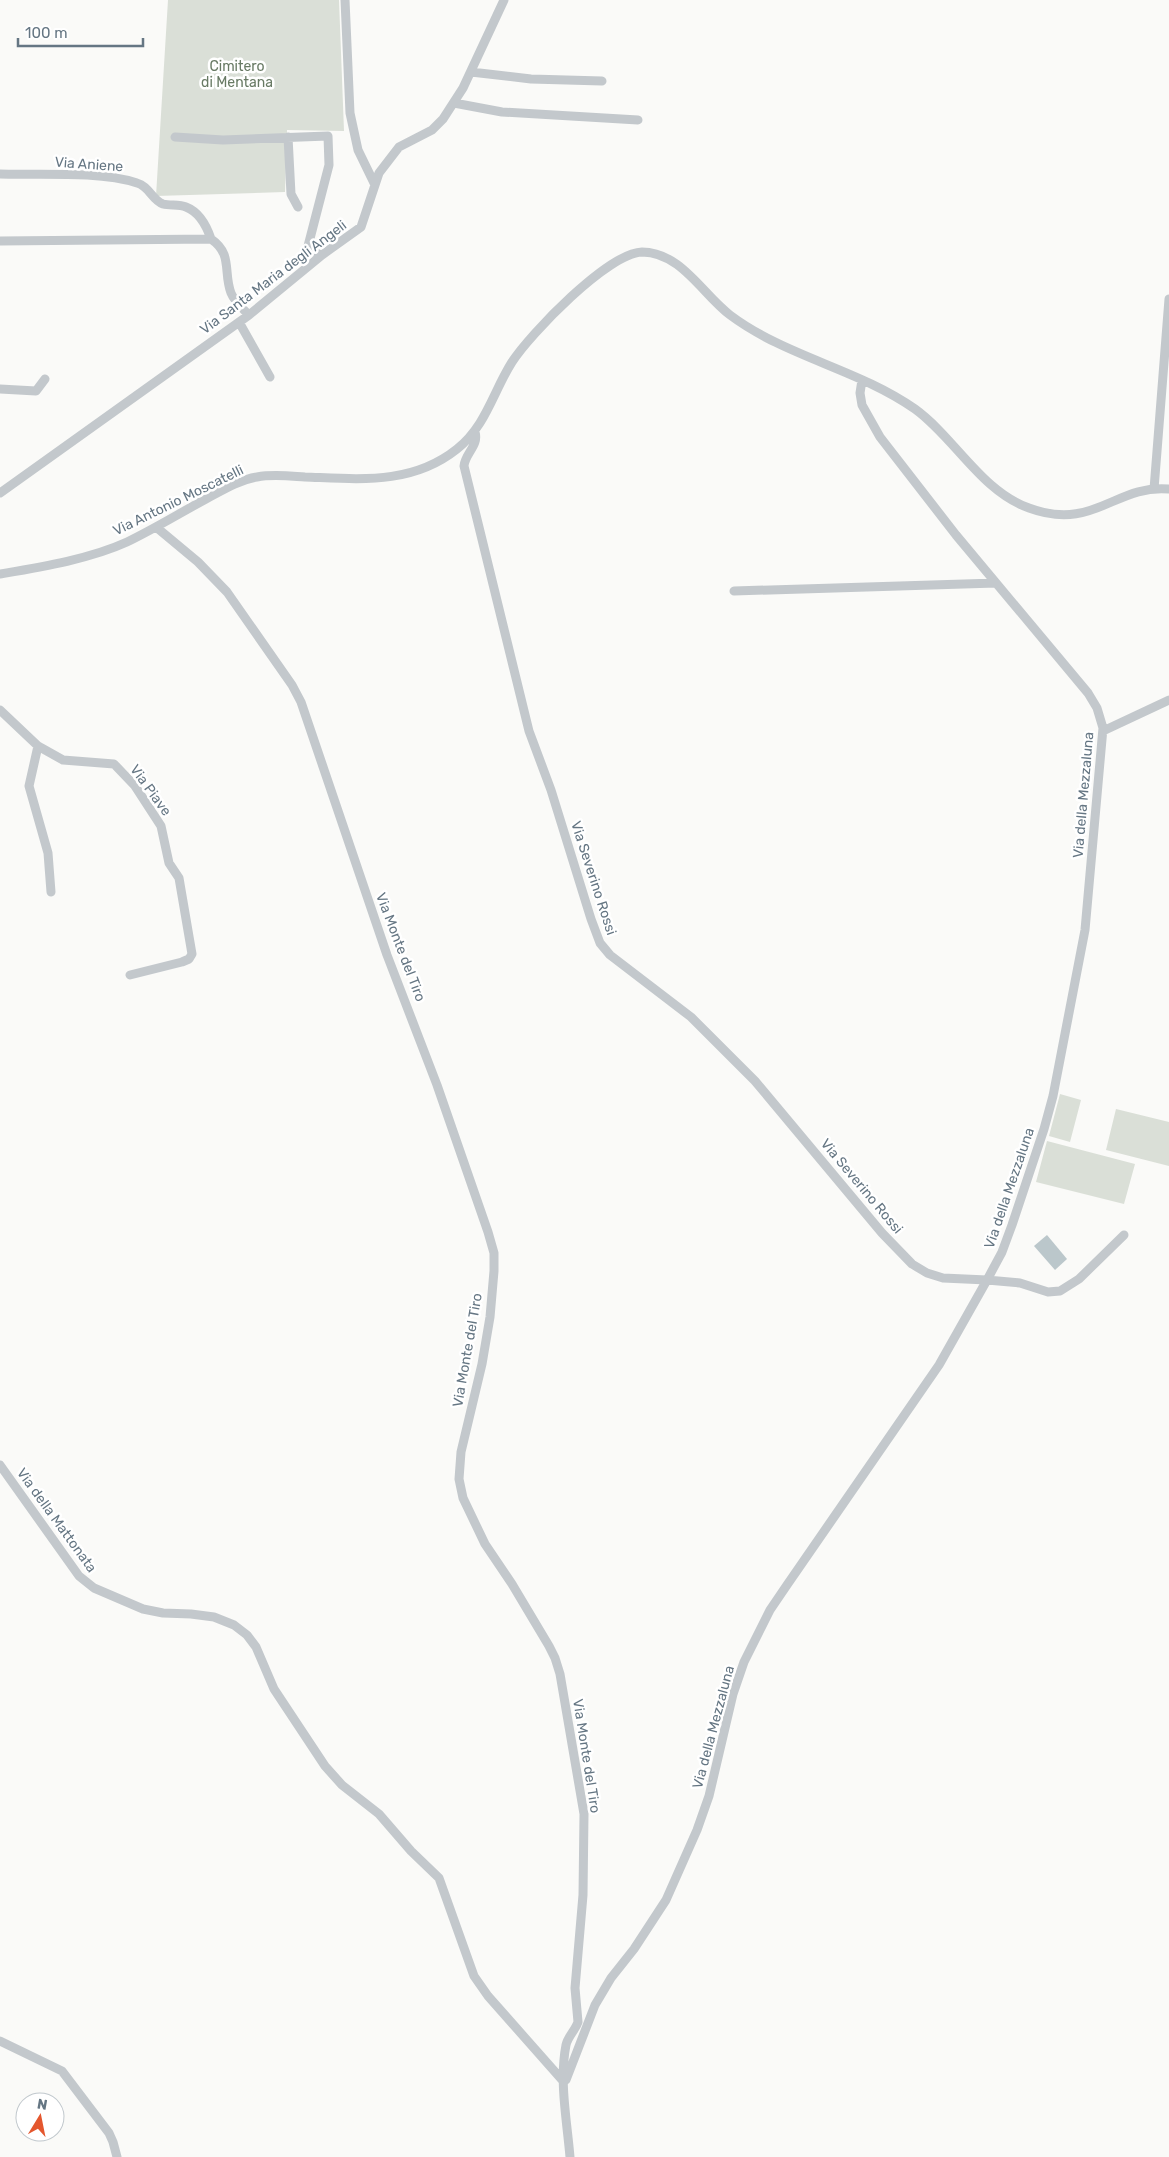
<svg xmlns="http://www.w3.org/2000/svg" width="1169" height="2157" viewBox="0 0 1169 2157" font-family="Rubik,sans-serif">
  <style>
    .green { fill: #dadfd7 }
    .water { fill: #bbc7cb }
    .lines { fill: none; stroke-linecap: round; stroke-linejoin: round }
    .minor { stroke: #c3c8cc; stroke-width: 9 }
    .labels { text-anchor: middle; stroke-width: 5; stroke-linejoin: round; paint-order: stroke }
    .park-label { font-size: 14px; fill: #687a64; stroke: #fff }
    .street-label { font-size: 14px; fill: #657683; stroke: #fff }
  </style>
  <rect width="100%" height="100%" fill="#fafaf8"/>
  <!-- green -->
  <path class="green" d="M168,0H339L344,131L287,130L285,192L156,196Z
    M1060,1094L1081,1100L1070,1142L1049,1136Z
    M1116,1109L1169,1122V1166L1106,1150Z
    M1047,1141L1135,1164L1124,1204L1036,1182Z"/>
  <!-- water -->
  <path class="water" d="M1047,1235L1067,1259L1055,1270L1034,1246Z"/>
  <g class="lines">
    <!-- minor -->
    <path class="minor" d="M345,0L350,113L358,150L375,185
      M471,72L531,79L602,81
      M454,103L502,112L638,120
      M175,137L223,140L328,136L329,165L307,250L322,255
      M288,137L291,194L298,207
      M0,174C41,175 100,171 137,183C149,186 152,200 163,204C170,206 179,204 186,207C199,212 207,227 211,239
      M0,241L211,239C233,254 223,272 231,293C234,301 243,309 249,315
      M239,322L270,377
      M862,380L860,393L862,405L880,437L956,535L1088,693L1097,708L1103,728L1085,930L1053,1096L1044,1129L1012,1225L1002,1252L987,1280L1020,1283L1048,1292L1060,1291L1079,1279L1124,1235
      M0,389L36,391L45,379
      M475,432C479,446 465,453 464,466L529,731L551,790L591,919L600,943L610,955L691,1017L755,1081L882,1233L912,1264L927,1273L943,1278L987,1280
      M1154,489L1169,299
      M0,493L249,315L322,255L361,227L379,173L399,147L432,130L443,119L463,88L504,0
      M156,527L198,562L227,592L292,685L301,702L387,955L437,1085L488,1232L494,1253V1271L490,1317L482,1364L461,1452L459,1479L463,1498L485,1544L512,1584L549,1646L555,1658L560,1674L584,1814L583,1895L575,1988L578,2022C575,2031 568,2036 566,2045C559,2081 567,2121 570,2157
      M0,574C41,567 90,559 127,542C154,529 180,513 206,499C223,490 239,480 257,477C273,474 289,476 305,477C360,479 412,485 457,449C486,426 493,392 512,362C530,334 608,253 642,252C681,252 703,295 730,315C786,357 858,369 915,409C955,438 981,491 1029,508C1094,532 1115,484 1169,489
      M734,591L996,583
      M0,710L38,746L63,760L114,764L135,786L161,826L169,863L179,878L192,954L189,959L182,962L130,975
      M1103,731L1169,700
      M38,746L29,786L48,853L51,892
      M0,1465L79,1576L94,1588L143,1609L163,1613L191,1614L214,1617L234,1625L247,1635L256,1647L274,1689L325,1766L342,1785L379,1814L411,1851L439,1878L474,1976L488,1996L564,2082
      M0,2041L62,2071L109,2133L113,2142L117,2157
      M566,2080L595,2005L611,1978L634,1949L666,1900L697,1830L709,1796L733,1694L744,1662L770,1610L787,1585L939,1365L987,1280"/>
  </g>
  <g class="labels">
    <!-- park labels -->
    <g class="park-label">
      <text x="237" y="71">Cimitero<tspan x="237" dy="16">di Mentana</tspan></text>
    </g>
    <!-- street labels -->
    <g class="street-label">
      <text transform="translate(89 164) rotate(4)" y="5">Via Aniene</text>
      <text transform="translate(273 277) rotate(-37)" y="5">Via Santa Maria degli Angeli</text>
      <text transform="translate(178 500) rotate(-26)" y="5">Via Antonio Moscatelli</text>
      <text transform="translate(151 790) rotate(54)" y="5">Via Piave</text>
      <text transform="translate(1083 795) rotate(-85)" y="5">Via della Mezzaluna</text>
      <text transform="translate(594 878) rotate(72)" y="5">Via Severino Rossi</text>
      <text transform="translate(401 947) rotate(69)" y="5">Via Monte del Tiro</text>
      <text transform="translate(862 1186) rotate(50)" y="5">Via Severino Rossi</text>
      <text transform="translate(1009 1188) rotate(-71)" y="5">Via della Mezzaluna</text>
      <text transform="translate(467 1350) rotate(-80)" y="5">Via Monte del Tiro</text>
      <text transform="translate(57 1520) rotate(54)" y="5">Via della Mattonata</text>
      <text transform="translate(713 1727) rotate(-75)" y="5">Via della Mezzaluna</text>
      <text transform="translate(587 1756) rotate(81)" y="5">Via Monte del Tiro</text>
    </g>
  </g>
  <!-- north arrow -->
  <g transform="translate(40 2117) rotate(10)"><circle r="24" fill="#ffffff" stroke="#c1c8cd"/>
  <path d="M0-4L9 19L0 12L-9 19Z" fill="#e4572e"/>
  <text y="-8" font-size="14" font-weight="bold" text-anchor="middle" fill="#657683">N</text>
  </g>
  <!-- scale -->
  <path d="M18 38v8h125v-8" fill="none" stroke="#657683" stroke-width="2.5"/>
  <text x="25" y="38" font-size="15" fill="#657683" stroke="#ffffff" stroke-width="4" paint-order="stroke">100 m</text>
</svg>
